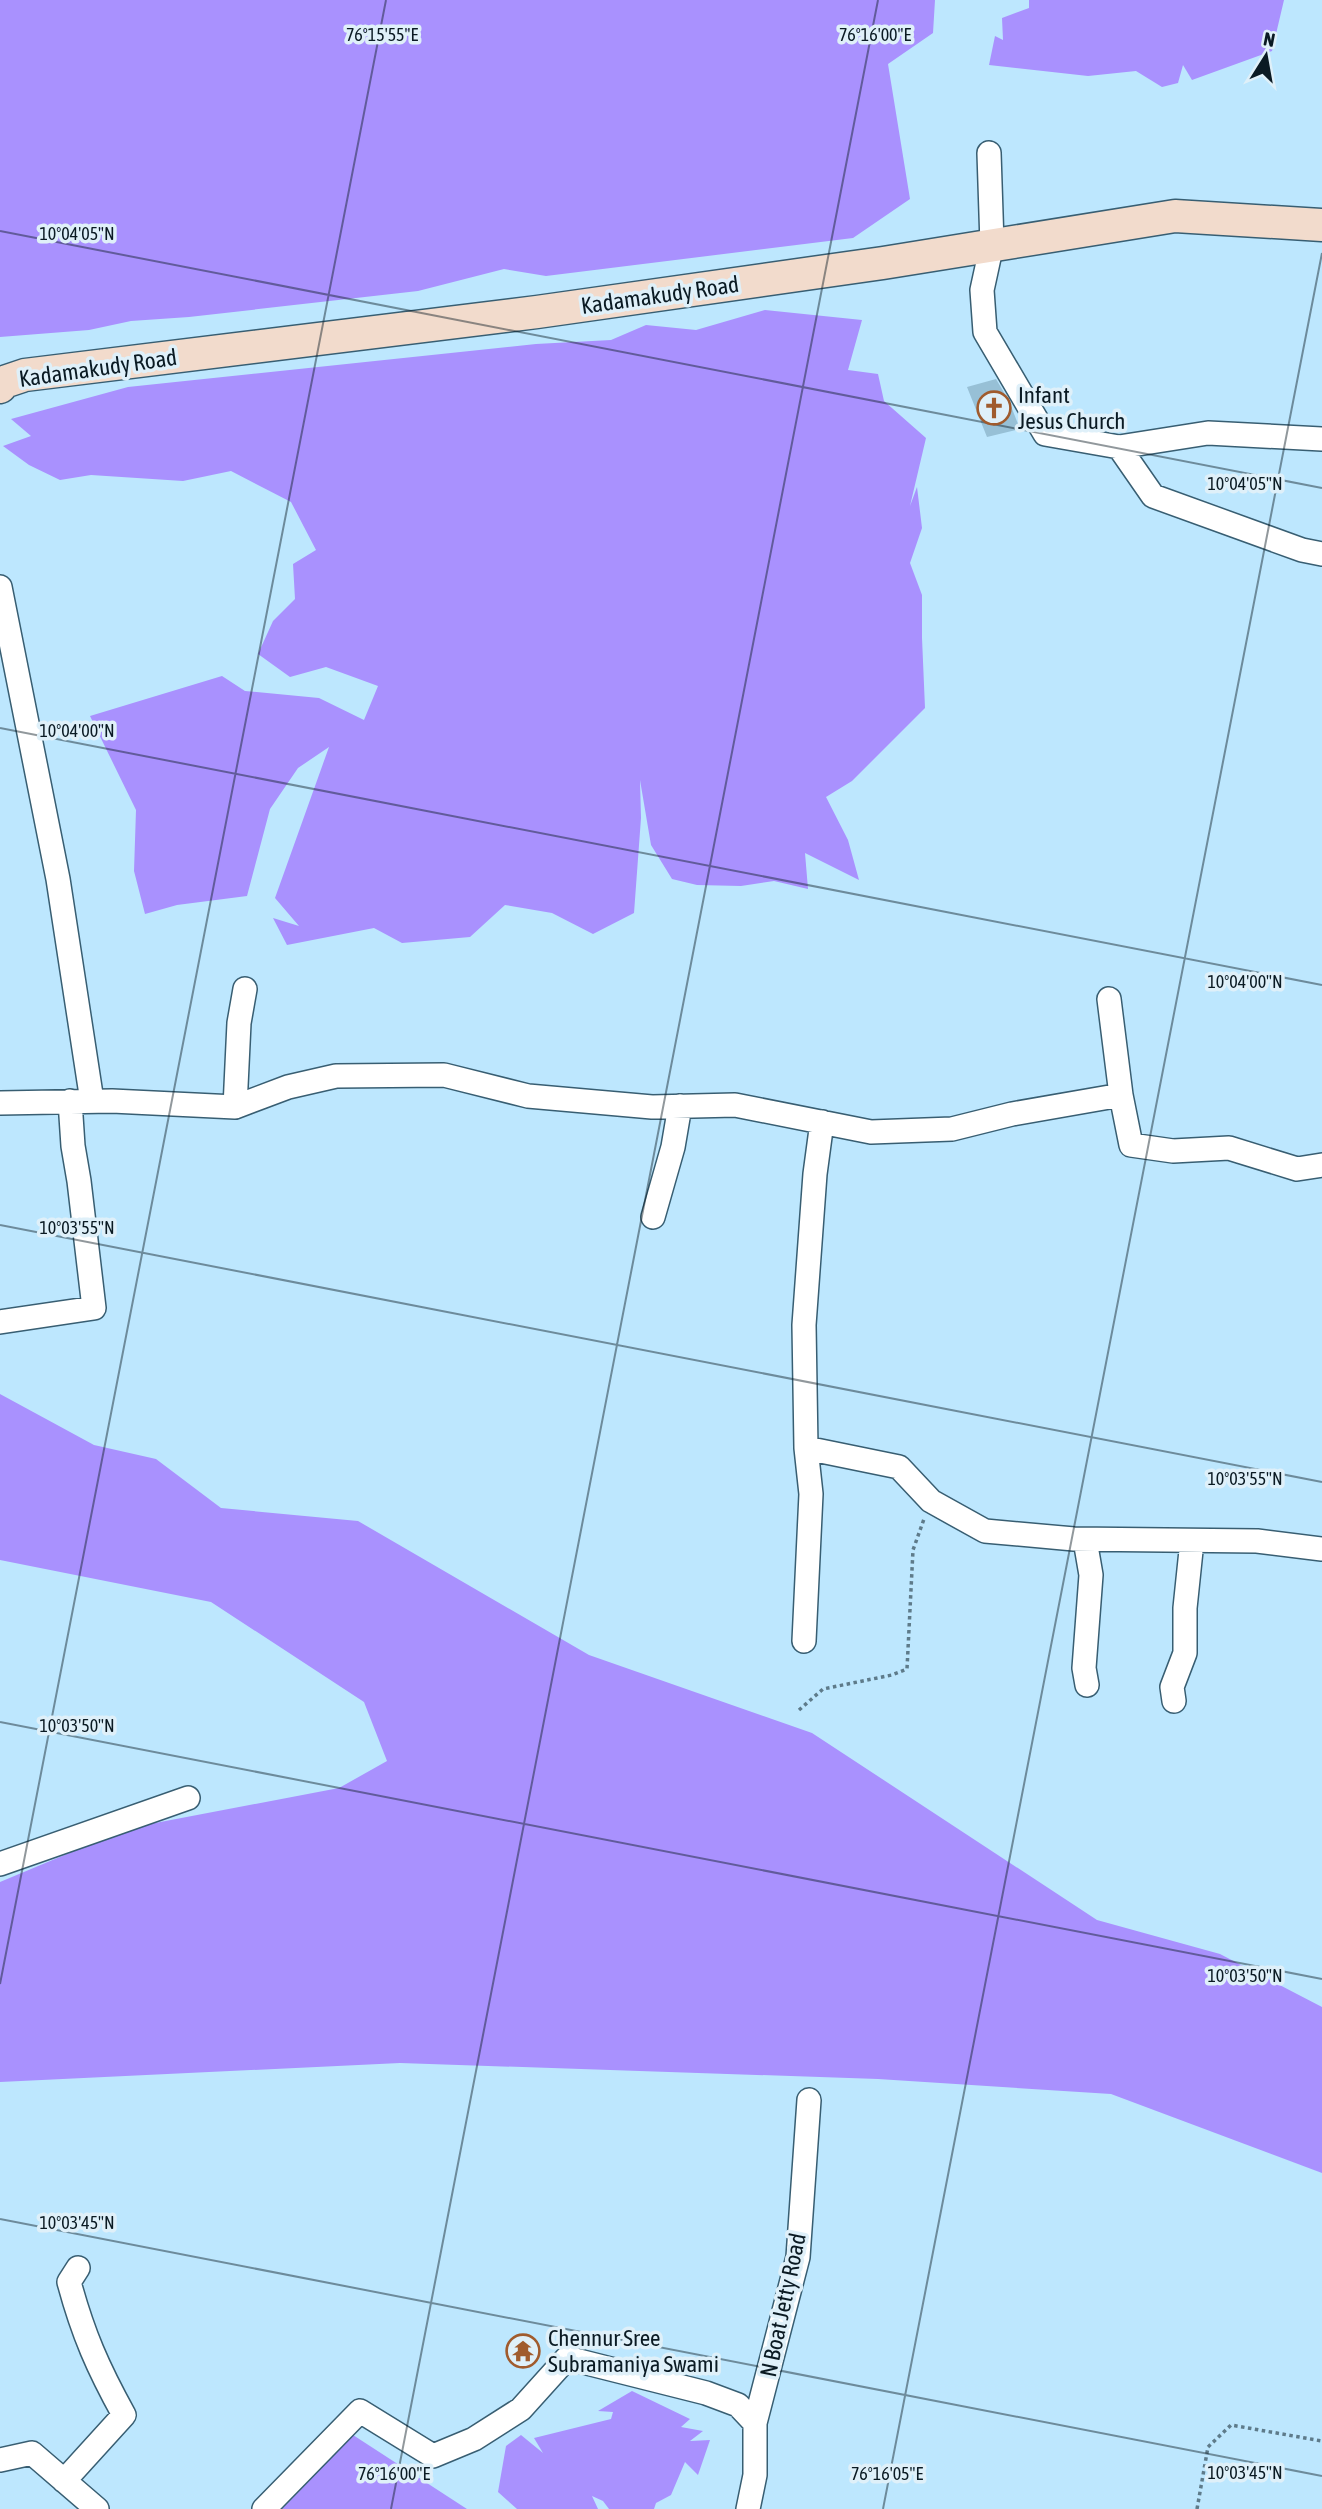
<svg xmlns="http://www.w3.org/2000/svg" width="1322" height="2509" viewBox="0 0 1322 2509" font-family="'Asap Condensed',sans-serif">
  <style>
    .water { fill: #a991fe }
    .building { fill: #97c0d6 }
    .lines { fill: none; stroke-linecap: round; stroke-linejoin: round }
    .street-casing { stroke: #385e72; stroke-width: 26 }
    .secondary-casing { stroke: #385e72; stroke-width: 35 }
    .path { stroke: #5e7b8a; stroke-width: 3.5; stroke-dasharray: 3.5 3.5; stroke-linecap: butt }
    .street { stroke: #fff; stroke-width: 23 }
    .secondary { stroke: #f2dbcc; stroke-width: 32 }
    .ticks { fill: none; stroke: #0a1a23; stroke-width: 2; stroke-opacity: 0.45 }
    .labels { text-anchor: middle; stroke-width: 7; stroke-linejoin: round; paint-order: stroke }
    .street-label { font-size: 23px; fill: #0a1a23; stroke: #dff0f9 }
    .poi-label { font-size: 23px; fill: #0a1a23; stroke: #dff0f9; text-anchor: start }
    .ticks-label { font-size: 18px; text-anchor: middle; fill: #0a1a23; stroke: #dff0f9; stroke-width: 7; stroke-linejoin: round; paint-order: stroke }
  </style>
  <rect width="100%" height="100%" fill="#bde7fe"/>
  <!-- water -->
  <path class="water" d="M0,0H935L933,33L888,64L910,199L853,238L546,276L504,269L418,291L189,317L131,321L89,330L0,337Z
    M1029,0H1284L1272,51L1192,80L1183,65L1178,83L1162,87L1136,71L1088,76L989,65L995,36L1003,40L1002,18L1029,8Z
    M765,310L862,320L848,370L878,374L884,401L926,438L910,506L917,487L922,528L910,563L922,595V638L925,708L852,781L826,797L848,840L859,880L805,853L808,889L774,881L741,886L697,885L672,879L651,845L640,780L641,818L634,913L593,934L552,913L505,905L470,937L402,943L374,928L287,945L273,918L299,926L275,898L329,747L298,768L270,809L247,896L177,905L145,914L134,871L136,810L90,716L222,676L245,691L319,698L364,720L378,686L326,667L290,677L258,654L273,621L295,599L293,564L316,550L291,502L231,471L183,481L91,475L60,480L29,465L3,446L31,436L11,419L128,387L536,344L611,340L646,325L696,330Z
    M0,1394L94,1445L156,1459L221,1508L358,1521L589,1655L812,1733L1097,1920L1220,1954L1322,2007V2173L1111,2094L878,2079L400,2063L0,2082V1882L129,1828L339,1788L387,1761L364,1702L211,1602L0,1560Z
    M632,2391L690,2419L681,2427L703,2431L690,2441L710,2440L698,2475L685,2462L671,2495L656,2503L654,2509H609L603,2501L592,2496L598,2509H517L498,2492L506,2446L521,2435L543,2453L534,2438L611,2419L613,2412L598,2411Z
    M353,2435L467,2509H282Z"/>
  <!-- building -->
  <path class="building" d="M996,379L1009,401L1020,429L987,437L967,387Z"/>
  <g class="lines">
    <defs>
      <path id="street" d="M989,153L992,244L982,290L985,332L1045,434L1119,447L1153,496L1302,550L1322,554
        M1119,447L1208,433L1322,439
        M0,587L58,879L92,1101
        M1109,999L1121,1095
        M0,1103L112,1101L235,1107L288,1087L336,1076L444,1075L528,1096L652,1107L735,1105L871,1132L952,1129L1012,1114L1121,1095L1131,1145L1173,1151L1229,1148L1297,1169L1322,1165
        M235,1107L239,1023L245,989
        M822,1122L815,1174L804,1325L806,1448L899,1467L931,1501L985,1531L1074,1539L1257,1541L1322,1549
        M653,1217L673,1147L680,1106
        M0,1322L94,1308L79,1181L73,1146L70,1101
        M1085,1540L1091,1575L1084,1668L1087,1685
        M804,1641L811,1494L806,1448
        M1174,1701L1172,1687L1185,1653V1608L1192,1541
        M0,1864L188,1798
        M0,2460L32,2453L97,2509
        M64,2481L124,2415C98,2368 83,2334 69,2282L78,2268
        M264,2509L360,2411L433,2456L474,2439L521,2409L567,2358L706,2393L738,2405L755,2423
        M748,2509L755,2475V2423L798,2257L809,2100"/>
      <path id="secondary" d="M0,387L4,382L25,375L537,312L883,263L1175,216L1322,225"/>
    </defs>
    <!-- street casing -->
    <use href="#street" class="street-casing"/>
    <!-- secondary casing -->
    <use href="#secondary" class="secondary-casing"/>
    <!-- path -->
    <path class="path" d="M799,1710L823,1689L892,1675L907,1669L913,1550L924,1519
      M1197,2509L1208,2447L1231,2425L1322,2441"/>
    <!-- street -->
    <use href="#street" class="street"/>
    <!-- secondary -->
    <use href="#secondary" class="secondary"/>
  </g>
  <!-- ticks -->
  <path class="ticks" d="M0,231L1322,488M0,728L1322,985M0,1225L1322,1482M0,1722L1322,1979M0,1984L386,0M0,2219L1322,2476M391,2509L878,0M883,2509L1322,253"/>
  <!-- icons -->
  <defs>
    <symbol id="church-ring" viewBox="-11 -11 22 22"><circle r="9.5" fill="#dff0f9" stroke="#a05b2d" stroke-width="1.5"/><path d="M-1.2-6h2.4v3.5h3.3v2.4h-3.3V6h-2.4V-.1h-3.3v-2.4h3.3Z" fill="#a05b2d"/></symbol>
    <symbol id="temple-ring" viewBox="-11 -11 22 22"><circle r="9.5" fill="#dff0f9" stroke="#a05b2d" stroke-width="1.5"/><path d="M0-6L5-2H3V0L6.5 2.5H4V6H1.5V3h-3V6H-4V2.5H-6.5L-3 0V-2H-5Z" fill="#a05b2d"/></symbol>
  </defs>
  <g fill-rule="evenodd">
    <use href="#church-ring" x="975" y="389" width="38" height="38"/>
    <use href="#temple-ring" x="504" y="2332" width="38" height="38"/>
  </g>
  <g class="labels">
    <!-- street labels -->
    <g class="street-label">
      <text transform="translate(660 295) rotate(-8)" y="8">Kadamakudy Road</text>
      <text transform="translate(98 368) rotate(-8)" y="8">Kadamakudy Road</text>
      <text transform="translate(783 2305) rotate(-78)" y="8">N Boat Jetty Road</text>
    </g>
    <!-- poi labels -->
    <g class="poi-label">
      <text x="1018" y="403">Infant<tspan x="1018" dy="26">Jesus Church</tspan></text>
      <text x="548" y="2346">Chennur Sree<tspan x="548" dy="26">Subramaniya Swami</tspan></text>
    </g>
  </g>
  <g class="ticks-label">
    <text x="382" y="41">76°15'55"E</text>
    <text x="875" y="41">76°16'00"E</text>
    <text x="77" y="240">10°04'05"N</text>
    <text x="1245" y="490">10°04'05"N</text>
    <text x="77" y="737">10°04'00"N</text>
    <text x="1245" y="988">10°04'00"N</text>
    <text x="77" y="1234">10°03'55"N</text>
    <text x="1245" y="1485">10°03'55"N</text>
    <text x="77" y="1732">10°03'50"N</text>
    <text x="1245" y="1982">10°03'50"N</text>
    <text x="77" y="2229">10°03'45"N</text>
    <text x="1245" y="2479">10°03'45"N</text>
    <text x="394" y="2480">76°16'00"E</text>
    <text x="887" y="2480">76°16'05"E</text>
  </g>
  <!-- north arrow -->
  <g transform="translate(1266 56) rotate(11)" stroke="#dff0f9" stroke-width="5" paint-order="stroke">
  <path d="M0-5L12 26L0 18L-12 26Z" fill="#0a1a23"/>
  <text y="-10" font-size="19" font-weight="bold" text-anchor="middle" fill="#0a1a23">N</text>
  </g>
</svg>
